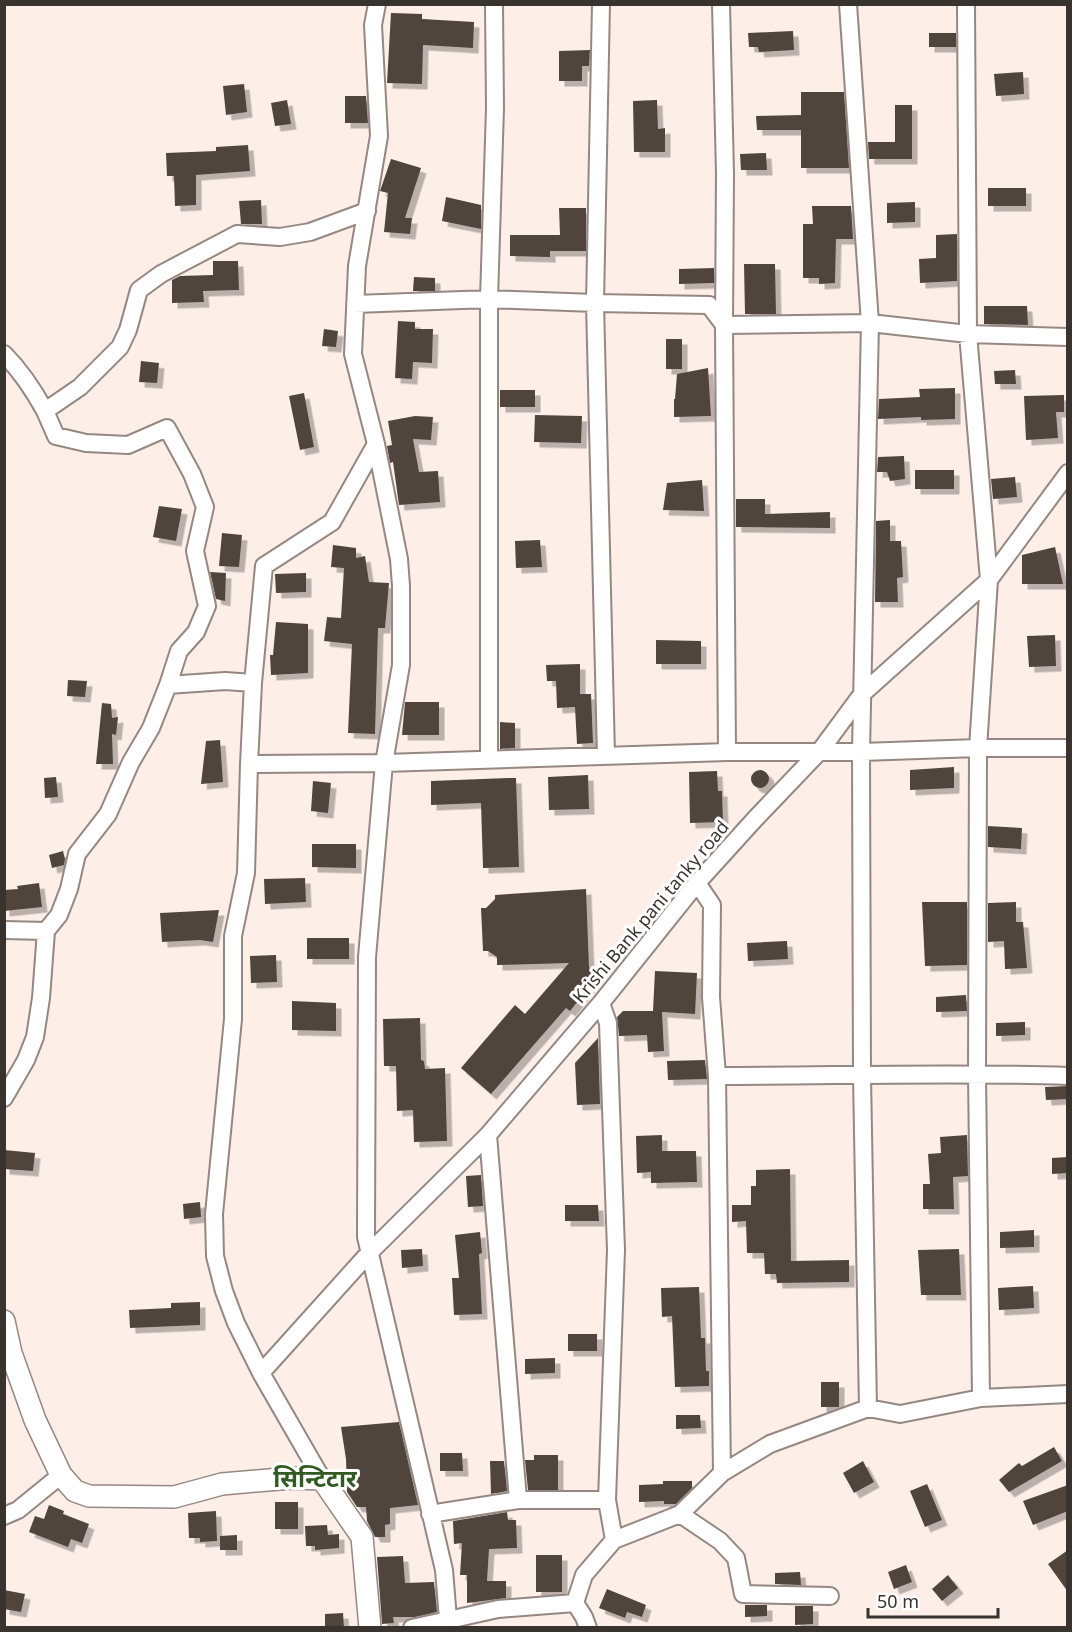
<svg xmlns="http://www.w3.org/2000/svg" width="1072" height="1632" viewBox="0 0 1072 1632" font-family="'Noto Sans','Noto Sans Devanagari',sans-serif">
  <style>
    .building { fill: #4f453d; filter: url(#shadow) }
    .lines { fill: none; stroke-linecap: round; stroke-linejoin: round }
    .minor-casing { stroke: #958782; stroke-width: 20 }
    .major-casing { stroke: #958782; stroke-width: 24 }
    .minor { stroke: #fff; stroke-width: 16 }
    .major { stroke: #fff; stroke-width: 21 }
    .labels { text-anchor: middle; stroke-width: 6; stroke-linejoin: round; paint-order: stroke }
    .street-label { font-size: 18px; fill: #393330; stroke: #fff }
    .district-label { font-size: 24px; font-weight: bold; fill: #315b21; stroke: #fff }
  </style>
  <defs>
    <filter id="shadow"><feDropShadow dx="5.5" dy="5.5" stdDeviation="0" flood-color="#0004"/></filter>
  </defs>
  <rect width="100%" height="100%" fill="#fdeee8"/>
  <!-- building -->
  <path class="building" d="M391,13L422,14V19L474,22L473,48L423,45L422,84L387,83Z
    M793,31L794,50L759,52L758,47H749L748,33Z
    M929,33H956V47H929Z
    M590,50L589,66H582V81H559V51Z
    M1023,72L1024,94L996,96L994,74Z
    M244,84L247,112L226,115L223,86Z
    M801,92H844L849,168H801V130H757L756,116L801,115Z
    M345,96H366L368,123H345Z
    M287,100L291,124L275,126L271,103Z
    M657,100L658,129L665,128V152H634L633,101Z
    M895,105H912V159H869L868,142H895Z
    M248,145L250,171L196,175V205L175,206L174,176H167L166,153L216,151V147Z
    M766,153L767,170H741L740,154Z
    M391,159L421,168L405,218H412L410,234L384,232L388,193L380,191Z
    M988,188H1026V206H988Z
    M446,197L481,205V229L442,221Z
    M261,200L262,224H241L239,201Z
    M915,202V222L887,223V203Z
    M812,206H851L853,239H836L835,283L819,284V278H803V224H813Z
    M559,208H586V251H550V257L510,256V235H560Z
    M957,234V281L920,283L919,259L936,258V235Z
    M213,261H238L239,290L203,291L204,302L172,303V280L180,276L213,275Z
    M744,264H775L776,314H745Z
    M714,268V283L679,284V269Z
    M414,277L435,278V291H413Z
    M984,306H1027L1028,325L984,324Z
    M398,321L415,322V329H433L432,363L413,362L412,379L395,378Z
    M324,329L338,331L336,347L322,346Z
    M666,339H682V369H666Z
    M141,361L159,363L157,383L139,382Z
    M708,368L711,416L674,417V399H675L677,374Z
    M1015,370L1016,384H995L994,371Z
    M955,388V419L921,420V417L878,419L879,399L920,397L919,389Z
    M500,390H535V407H500Z
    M304,393L314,447L300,450L289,396Z
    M1064,395V412H1056L1058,438L1026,440L1024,396Z
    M535,415L582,416L581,443L534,442Z
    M415,416L433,417L431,440L413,439L419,472L438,471L440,502L399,505L393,462L390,463L387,446L392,445L388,421Z
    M904,456L905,479L890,481L887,472H877L878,457Z
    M915,470H954V489H915Z
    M1015,477L1017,497L993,499L991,479Z
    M702,480L704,511L663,510L667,483Z
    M736,499H765V514L830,512V528L736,527Z
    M159,506L182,509L176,541L153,537Z
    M890,520V541H901L903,577L897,578L898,602H875L876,521Z
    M222,533L242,535L239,567L219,566Z
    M540,540L542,567L516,568L515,541Z
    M333,545L356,548V558L365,556L369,582L389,583L385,628H378L375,734L348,733L352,644L324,641L327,617L341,618L344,568L331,567Z
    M1055,547L1063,584H1022V555Z
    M210,572L226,573L225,601L216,599Z
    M306,573V592L276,593L275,574Z
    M276,622L308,624V673L271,675L270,655H273Z
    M1055,635L1056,666L1029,667L1027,636Z
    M656,640L701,641V664H656Z
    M580,664V694H591L593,743L577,744L575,707L557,708L556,681H547L546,665Z
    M68,680L87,681L85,697L67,696Z
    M405,702H439V735H402Z
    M102,703L111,704L112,718L118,717L116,735L112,734L113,764H96Z
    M500,722L515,723V748L500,749Z
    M220,740L223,782L201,784L206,741Z
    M954,767V788L910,790V770Z
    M751 779a9 9 0 1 1 18 0a9 9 0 1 1-18 0Z
    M717,771L718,791H722L723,822L690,823L689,772Z
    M588,775L589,809L549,810L548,777Z
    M56,777L58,797L45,798L44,778Z
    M508,778H516L519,867L483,868L481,803L431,805V781Z
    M313,781L331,783L328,813L311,811Z
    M988,826L1022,828L1021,849L988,847Z
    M312,844H356V868L312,867Z
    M63,851L65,859L64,865L52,868L49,855Z
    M305,878L306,902L265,904L264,879Z
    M39,883L42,907L4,911V890L18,889L17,886Z
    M586,889L589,967L598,976L570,1011L566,1008L491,1094L461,1068L515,1005L525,1014L569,963L497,965V957L488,951H483L481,908H486L495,899V895Z
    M922,902H967V965L925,966Z
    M1016,902V922H1023L1027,968L1005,969L1004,941L988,942V903Z
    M219,910L213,942L200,940L162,942L160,913Z
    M307,938H349V959H307Z
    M787,941L788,959L748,961L747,943Z
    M276,955L277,982L251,983L250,956Z
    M655,971L697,973L695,1014L662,1012L664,1051L648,1052L647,1035L619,1036L617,1017L623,1011H653Z
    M966,995L967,1011L936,1012V997Z
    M292,1001L336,1003V1031L292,1030Z
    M420,1018L421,1060L424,1061L425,1069L445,1068L447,1141L414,1142L413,1110L397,1111L396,1066H384L383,1019Z
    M1025,1022V1035L996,1036V1023Z
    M598,1038L600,1104L577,1105L575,1063Z
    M705,1060L707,1079L668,1080L667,1061Z
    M1068,1086V1099L1046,1100L1045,1087Z
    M662,1135V1151H696L697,1182L651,1183V1172L637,1173L636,1136Z
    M967,1135L968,1176L953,1177L954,1209H923V1184H930L928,1154L941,1153L940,1137Z
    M4,1150L35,1153L33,1171L4,1169Z
    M1068,1157V1173L1052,1174V1158Z
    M790,1169L791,1261L849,1260V1282L777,1283L776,1274H765L764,1253H747L746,1221L732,1222V1205H751V1186H756V1170Z
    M481,1175L483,1206L468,1207L466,1176Z
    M200,1202L201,1217L184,1219L183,1204Z
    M565,1205H598L599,1221H565Z
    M1034,1230V1247L1000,1248V1232Z
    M480,1232L482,1253L479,1254L482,1314L454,1315L452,1278H459L455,1235Z
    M422,1249L423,1266L402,1268L401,1250Z
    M959,1249L961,1295H921L918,1250Z
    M1033,1286L1034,1308L999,1310L998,1288Z
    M699,1287L701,1338H705L706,1371H709V1386L675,1387L672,1316L662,1317L661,1288Z
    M200,1302V1325L130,1328L129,1310L171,1308V1303Z
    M568,1334H597V1351H568Z
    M555,1358V1373L525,1374V1359Z
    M821,1382H839V1407H821Z
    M676,1415H700L701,1428L676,1429Z
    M399,1422L418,1505L390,1508V1524L385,1525V1537H375L367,1521L366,1507H357L347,1492L346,1459L341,1427Z
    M1054,1447L1062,1461L1009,1492L999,1480L1019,1463L1022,1466Z
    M440,1453H462L463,1471H440Z
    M534,1455H558V1490H528L525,1460H534Z
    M490,1461H504L507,1491L491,1494Z
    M863,1461L874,1482L854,1493L843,1473Z
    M663,1481H692V1488L676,1504H664V1501L639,1502V1485L663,1484Z
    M927,1484L942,1520L925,1527L910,1491Z
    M1068,1485V1511L1033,1525L1023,1501Z
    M275,1502H298V1529H275Z
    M49,1505L64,1511L63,1514L89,1524L82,1543L71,1539L68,1547L29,1532L35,1516L44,1519Z
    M216,1511L217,1541L200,1542V1538H189L188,1513Z
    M507,1512L508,1520H516L517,1548L489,1549L487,1581H506V1598L467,1603V1575H460L462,1543L454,1544L453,1521Z
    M327,1525L328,1535L339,1534V1548L315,1550V1546H306L305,1526Z
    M237,1535V1550H220V1536Z
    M1068,1550V1592L1048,1564Z
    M536,1555H562V1592H536Z
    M403,1556L405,1583L434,1582L437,1612L415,1617H393L394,1623L382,1624L377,1557Z
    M906,1565L912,1582L894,1589L888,1572Z
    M800,1572L801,1585L775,1584V1573Z
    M948,1575L958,1588L942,1601L932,1589Z
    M607,1589L646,1605L642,1617L627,1612L625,1618L599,1608Z
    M4,1590L25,1594L21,1612L4,1609Z
    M745,1605H767V1616L745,1617Z
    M795,1606H813V1624L795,1625Z
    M343,1613L344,1628H325V1614Z"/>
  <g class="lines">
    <defs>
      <path id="minor" d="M377,4L373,25L379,136L357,266L353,354L376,444L399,559L401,586V665L384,763L367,957L366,1237L444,1570L448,1619
        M601,4L595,303L606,755
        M721,4L725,174L724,325L727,752
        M848,4L870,323L861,752L862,1076L868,1408
        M966,4L968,334L989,580L978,748L977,1073L981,1398
        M355,304L489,299L595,303L709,305L724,325L870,323L968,334L1068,337
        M4,354C21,371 34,391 45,411
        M168,685L179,651L196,632L207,606L195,551L205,507L192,474L167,428L128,445L86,443L56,436L45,411L80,387L120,347L128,330L139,290L161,274L237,234L280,237L310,232L367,211
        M489,760V299L495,108L494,4
        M249,764L384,763L727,752H861L978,748H1068
        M697,883L712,905L711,997L717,1076L722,1473
        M4,930L46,931
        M601,1003L608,1023L616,1250L607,1500L614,1540
        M717,1076C834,1076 951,1072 1068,1076
        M4,1098L26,1060L35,1037L41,998L46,931L59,915L69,889L77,854L108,814L131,762L151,728L168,685L225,681L253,683
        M488,1135L518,1500
        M261,1373L369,1253L488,1135L601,1003L697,883L755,819L820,751L862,694L989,580L1068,473
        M322,1479L261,1373L236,1323L224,1291L215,1256L214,1214L233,1019V936L246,873L249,764L253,683L264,566L332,522L376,444
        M430,1514L518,1500H607
        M680,1514L720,1541L736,1558L743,1594L830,1596
        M4,1516L18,1510L61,1475
        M575,1603L584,1575L614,1540L680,1514L722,1473L770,1444L868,1408L900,1414L981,1398L1068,1394
        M575,1603L584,1617L588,1628
        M412,1628L498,1609L575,1603"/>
      <path id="major" d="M4,1321L11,1353L35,1420L61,1475L75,1491L89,1496L174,1497L222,1484L291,1478L322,1479L362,1537L370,1628"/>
    </defs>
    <!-- minor casing -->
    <use href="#minor" class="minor-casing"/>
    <!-- major casing -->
    <use href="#major" class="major-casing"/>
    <!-- minor -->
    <use href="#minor" class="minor"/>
    <!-- major -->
    <use href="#major" class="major"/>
  </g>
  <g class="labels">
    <!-- street labels -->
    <g class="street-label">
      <text transform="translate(651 912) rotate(-50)" y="6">Krishi Bank pani tanky road</text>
    </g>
    <!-- district labels -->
    <g class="district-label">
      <text x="315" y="1487">सिन्टिटार</text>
    </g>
  </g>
  <!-- border -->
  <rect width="1072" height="1632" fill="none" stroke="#393330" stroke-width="12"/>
  <!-- scale -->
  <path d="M868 1608v9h130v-9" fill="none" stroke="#393330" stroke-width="3"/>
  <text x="877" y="1608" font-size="18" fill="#393330" stroke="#ffffff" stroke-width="4.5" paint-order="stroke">50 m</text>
</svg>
